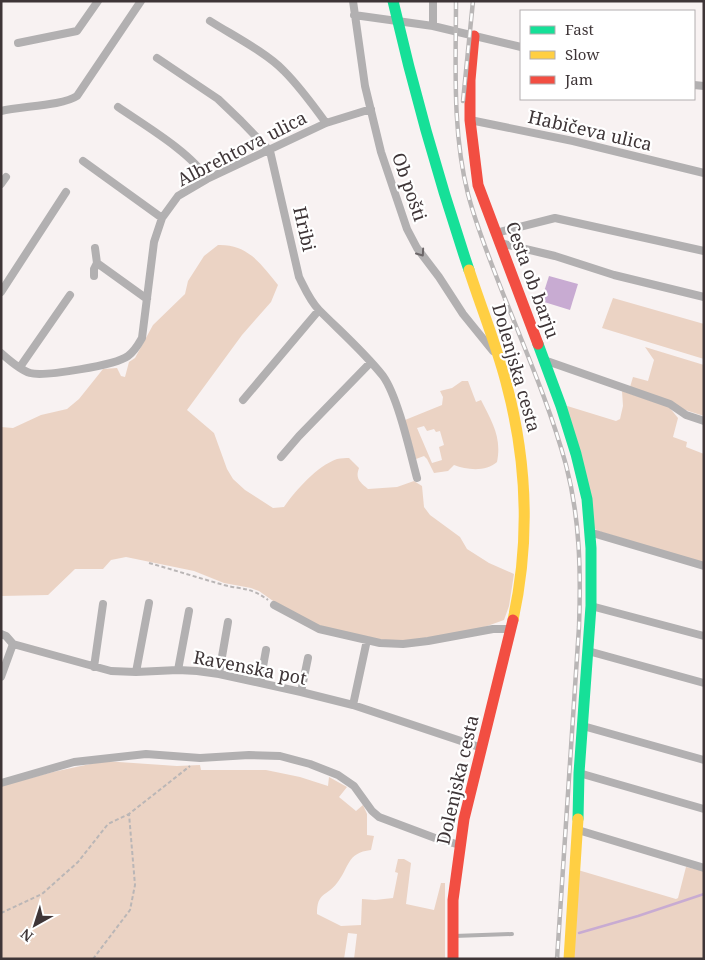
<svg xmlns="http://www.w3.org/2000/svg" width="705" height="960" viewBox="0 0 705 960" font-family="'Noto Serif',serif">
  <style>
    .green { fill: #ebd3c4; fill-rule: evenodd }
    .water { fill: #c8abd2 }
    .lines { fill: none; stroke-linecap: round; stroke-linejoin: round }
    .stream { stroke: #c8abd2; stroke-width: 2.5 }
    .path { stroke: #bab6b6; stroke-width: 2; stroke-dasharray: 4 2.5; stroke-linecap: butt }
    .lane { stroke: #b2b0b1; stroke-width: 4 }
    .street { stroke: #b2b0b1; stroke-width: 8 }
    .fast { stroke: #16e098; stroke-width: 11 }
    .slow { stroke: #ffcf43; stroke-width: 11 }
    .jam { stroke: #f24e42; stroke-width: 11 }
    .rail-casing { stroke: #b9b6b6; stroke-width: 4.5 }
    .rail { stroke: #fff; stroke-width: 2.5; stroke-dasharray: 8; stroke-linecap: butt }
    .oneway { stroke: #6c6668 }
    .labels { text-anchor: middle; stroke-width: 4.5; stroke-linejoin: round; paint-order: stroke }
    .street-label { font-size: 18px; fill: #3e3537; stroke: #fff }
  </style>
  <rect width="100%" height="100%" fill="#f8f2f2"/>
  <!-- green -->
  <path class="green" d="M218,245C248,244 261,264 278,285L271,302L242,335L187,410L214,433L227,469L233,479L245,490L273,508L284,507C296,490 317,466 337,459C341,458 346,458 349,458L359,468C355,479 360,482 368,489L397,487L414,481L422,486L424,507L430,515L460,537L467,549L489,563L514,574L509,606L504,620L476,630L423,640L381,641L317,625L290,613L259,591L251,588L224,583L194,571L126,557L111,560L103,569H75L48,595L1,596V427L13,428L41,415L67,409L79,399L103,369L117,368L121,376L125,377L129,362L135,358L153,325L185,294L188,281L204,256Z
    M613,298L704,324V359L602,328Z
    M645,347L704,365V416L679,408L630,387L633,377L648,381L654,360Z
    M462,381H468L476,402L481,400C492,422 502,437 497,462C486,472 467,470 454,465L448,471L434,473L427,459L424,456L416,459L405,420L442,405L443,397L440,391L452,388ZM424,426L427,431L434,429L436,432L440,431L444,445L439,447L442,460L432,463L417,428Z
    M622,391L669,407L678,418L673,437L687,442L686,447L704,454V563L598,531L594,528L564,405L616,421L620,419L623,406Z
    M104,761L177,766L200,765L201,770H266L300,777L328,786L329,777L347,787L339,797L356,811L363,805L367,814V835L374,836L371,850C346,853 350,867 337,883C326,897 317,892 317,914L341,926L361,925L362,899L375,900L393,898L398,873L395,872L398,859H404L411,863L406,904L434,910L441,883H445V959H354L357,934L348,933L344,959H1V786L53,772Z
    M686,867L704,871V959H574L578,870L676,899L678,898Z"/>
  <!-- water -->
  <path class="water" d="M549,276L578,284L570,310L541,301Z"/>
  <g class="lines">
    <!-- stream -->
    <path class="stream" d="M579,933L638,916L704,894"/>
    <!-- path -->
    <path class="path" d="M149,563C174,570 199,578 224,585C244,590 250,587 268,600
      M1,913L42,894L78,862L108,824L129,814
      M93,959L130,910L135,885L129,814L190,766"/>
    <!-- lane -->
    <path class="lane" d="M454,936L512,934"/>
    <!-- street -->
    <path class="street" d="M353,1L365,86L381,152L407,229L417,248L439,277L463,314L493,351
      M354,15L433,26L521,47
      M210,21C232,35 267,53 284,71C300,87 313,105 326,123
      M433,26V1
      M18,43L77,31L98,1
      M157,58L218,99L241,121L270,151L299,277C305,289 310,301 319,310C341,332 364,352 383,376C398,397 410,452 417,478
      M694,85L704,86
      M118,107C144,125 192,153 207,179
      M1,111C21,106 62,106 77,96L141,1
      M470,120L573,141L704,173
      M83,161L162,218
      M1,184L6,177
      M496,233L555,218L704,251
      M500,243L555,256L614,275L704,297
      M95,248L97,263
      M94,276V269L97,263L147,299
      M1,292L66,192
      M1,353C9,360 20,370 30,373C44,377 116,365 128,356C135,351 138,345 142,338L154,242L162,218L178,196L207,179L326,123L371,109
      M544,360L670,404L686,415L704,421
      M20,367L70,295
      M243,400L319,310
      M281,457L299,436L371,362
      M589,532L704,566
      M274,605L319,629L380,643L403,644L428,641L493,629H511
      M591,606L704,636
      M1,634L6,636L13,644
      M588,651L704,683
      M94,667L103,604
      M178,670L189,611
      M136,672L149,603
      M219,674L228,622
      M1,677L13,644L111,671L136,672L178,670L197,671L219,674L301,692L353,705L482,748
      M260,683L266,650
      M301,692L308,658
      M353,705L367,640
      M583,726L704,760
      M579,773L704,809
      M1,783L74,762L146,754L200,758L249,755L280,756L310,764L338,775L354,786L372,811L379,817L435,838L460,845
      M578,830L704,868"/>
    <!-- fast -->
    <path class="fast" d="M393,1C414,92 439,181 469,270
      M538,344L561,406L576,454L587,499L591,548V606L579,773L578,819"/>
    <!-- slow -->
    <path class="slow" d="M469,270C481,307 496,344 506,382C527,460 530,542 513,620
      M569,959L578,819"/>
    <!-- jam -->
    <path class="jam" d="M474,36L470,80V120L478,185L538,344
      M453,959V900L464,819L513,620"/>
    <defs>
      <path id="rail" d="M456,1C456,65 452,131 468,194C475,221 485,247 495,273C519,336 548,399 566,465C580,518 581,572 579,627L557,959
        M463,101L473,1"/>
    </defs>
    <!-- rail casing -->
    <use href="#rail" class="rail-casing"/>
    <!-- rail -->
    <use href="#rail" class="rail"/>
  </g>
  <!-- one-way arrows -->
  <defs><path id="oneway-chevron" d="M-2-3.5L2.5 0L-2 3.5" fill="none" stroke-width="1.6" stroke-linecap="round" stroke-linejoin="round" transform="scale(1.25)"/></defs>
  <use class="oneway" href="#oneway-chevron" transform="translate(421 253) rotate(55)"/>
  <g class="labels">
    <!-- street labels -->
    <g class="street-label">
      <text transform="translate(590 131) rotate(13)" y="6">Habičeva ulica</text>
      <text transform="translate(242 149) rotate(-27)" y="6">Albrehtova ulica</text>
      <text transform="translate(409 187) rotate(71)" y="6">Ob pošti</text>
      <text transform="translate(304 229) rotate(77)" y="6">Hribi</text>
      <text transform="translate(532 280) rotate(70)" y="6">Cesta ob barju</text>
      <text transform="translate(516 368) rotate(74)" y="6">Dolenjska cesta</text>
      <text transform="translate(250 668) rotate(11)" y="6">Ravenska pot</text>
      <text transform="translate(458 780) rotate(-77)" y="6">Dolenjska cesta</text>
    </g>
  </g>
  <!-- border -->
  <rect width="705" height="960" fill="none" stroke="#3e3537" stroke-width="5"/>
  <!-- legend -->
  <rect x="520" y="10" width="175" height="90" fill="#ffffff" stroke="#b2aeaf"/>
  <rect x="530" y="26" width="25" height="8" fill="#16e098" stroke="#b2aeaf"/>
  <text x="565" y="35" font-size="15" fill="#3e3537">Fast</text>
  <rect x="530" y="51" width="25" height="8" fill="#ffcf43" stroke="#b2aeaf"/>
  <text x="565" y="60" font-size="15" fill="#3e3537">Slow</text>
  <rect x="530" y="76" width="25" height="8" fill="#f24e42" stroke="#b2aeaf"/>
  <text x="565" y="85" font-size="15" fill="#3e3537">Jam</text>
  <!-- north arrow -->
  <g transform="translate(35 925) rotate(219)" stroke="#ffffff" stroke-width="4" paint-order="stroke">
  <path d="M0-4L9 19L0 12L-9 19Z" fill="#3e3537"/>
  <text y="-8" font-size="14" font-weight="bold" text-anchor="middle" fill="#3e3537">N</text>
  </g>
</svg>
